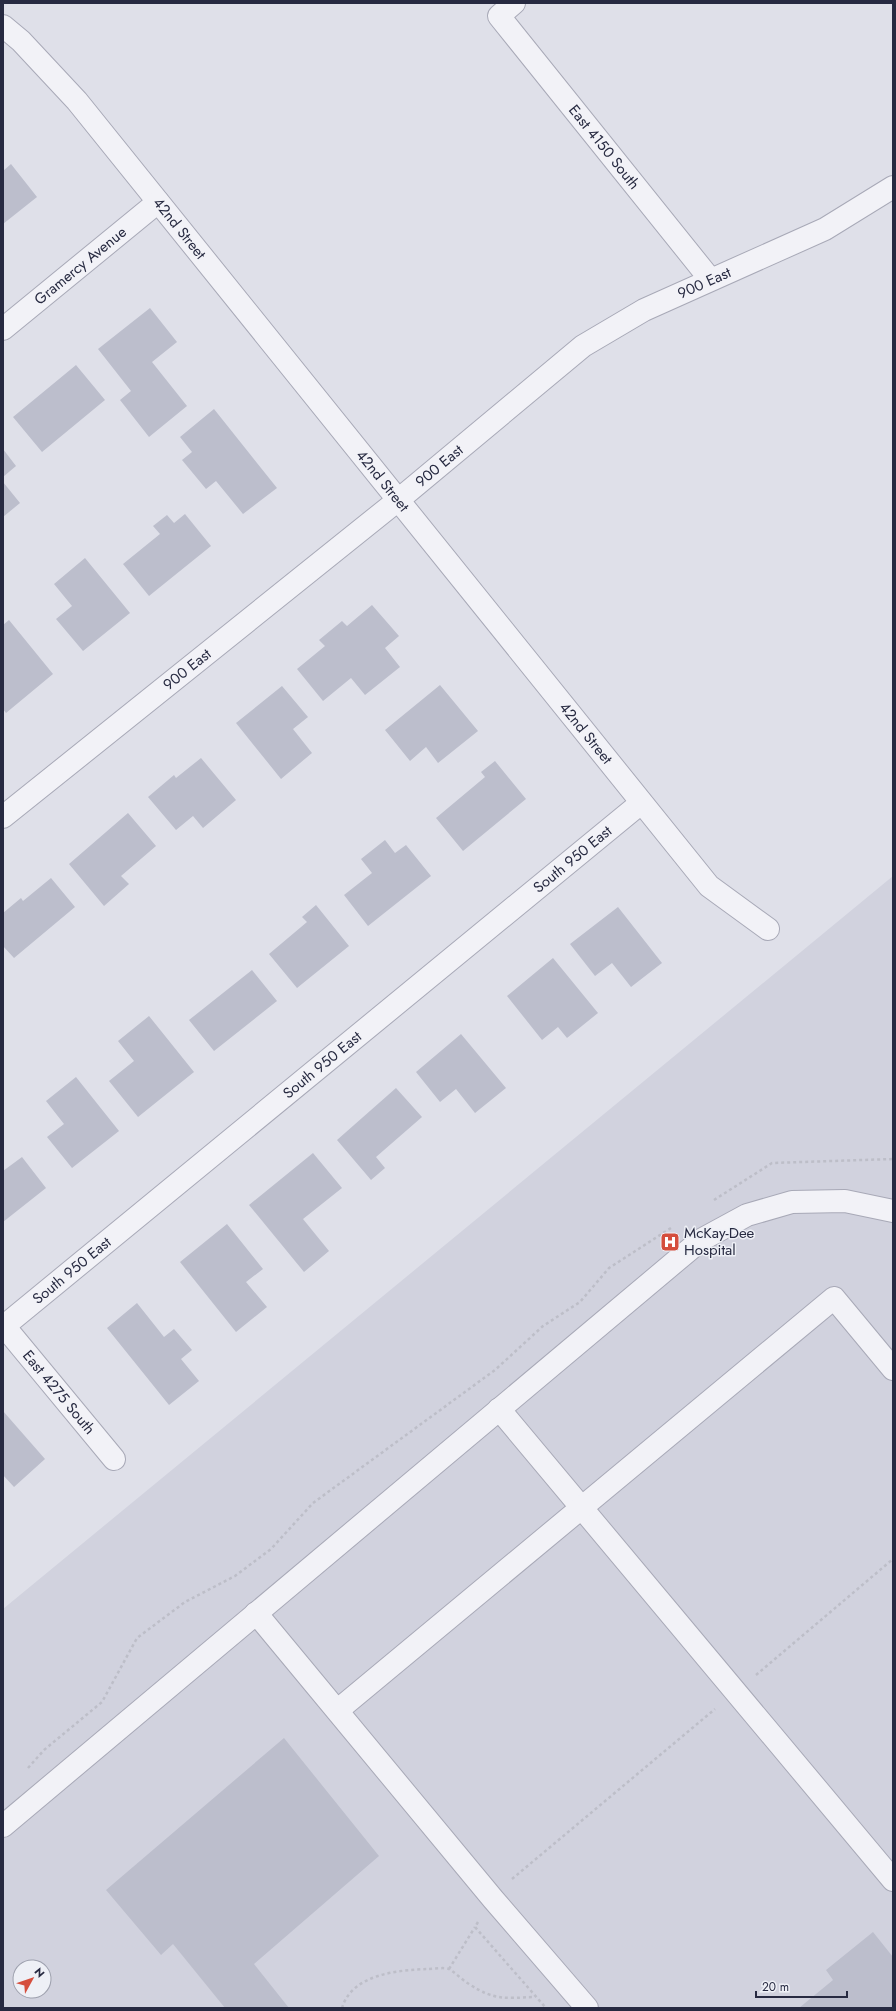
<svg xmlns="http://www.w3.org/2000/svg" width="896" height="2011" viewBox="0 0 896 2011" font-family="Jost,sans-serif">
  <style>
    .built { fill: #d1d2de; fill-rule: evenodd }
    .building { fill: #bcbecc }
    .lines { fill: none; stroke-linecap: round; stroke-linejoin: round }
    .minor-casing { stroke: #a8a9b7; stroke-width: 24 }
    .path { stroke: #bdbec8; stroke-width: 2.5; stroke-dasharray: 3 3; stroke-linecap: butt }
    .minor { stroke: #f2f2f7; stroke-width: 22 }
    .labels { text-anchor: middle; stroke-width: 3; stroke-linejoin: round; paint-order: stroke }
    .street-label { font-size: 15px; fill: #272a41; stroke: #eef0f6 }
    .poi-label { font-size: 15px; fill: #272a41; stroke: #eef0f6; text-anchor: start }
  </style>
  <rect width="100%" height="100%" fill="#dfe0e9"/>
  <!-- built -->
  <path class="built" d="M893,876V2008H3V1609ZM20,1967H44V1991H20Z"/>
  <!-- building -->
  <path class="building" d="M11,164L37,197L3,224V171Z
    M150,308L177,342L152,362L187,406L149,437L120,400L131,391L98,349Z
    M76,365L105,400L42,452L13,417Z
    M214,409L277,488L243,514L216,481L206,489L182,460L192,452L180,437Z
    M3,449L16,466L3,477Z
    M3,482L20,503L3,517Z
    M185,514L211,546L149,596L123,564L160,534L153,526L167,515L174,523Z
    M85,558L130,613L83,651L56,619L72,606L54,584Z
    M372,605L399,636L385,648L400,667L365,695L351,678L323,701L297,669L325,646L319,640L342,621L347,626Z
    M9,620L53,674L6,713L3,709V625Z
    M440,685L478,731L438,763L426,747L410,761L385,730Z
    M282,686L308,717L293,729L312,753L281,779L236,723Z
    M201,758L236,800L203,828L193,816L176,830L148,797L174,775L176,778Z
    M495,761L526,799L463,851L436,818L485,777L481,772Z
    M128,813L156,846L121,876L129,884L104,906L69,864Z
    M385,840L395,853L406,845L431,876L368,926L344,895L372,873L361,859Z
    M51,878L75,907L14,958L3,946V913L21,898L23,901Z
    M316,905L349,946L297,988L269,954L307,922L302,917Z
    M618,907L662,963L631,987L612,963L595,976L570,944Z
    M553,958L598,1013L567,1038L558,1027L542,1040L507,996Z
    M252,970L277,1001L214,1051L189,1020Z
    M149,1016L194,1072L138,1117L109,1081L134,1061L118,1041Z
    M461,1034L506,1088L475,1113L456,1089L440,1102L416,1072Z
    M76,1077L119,1131L72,1168L47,1137L64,1124L46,1101Z
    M396,1088L422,1117L376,1157L385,1168L371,1180L337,1140Z
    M313,1153L342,1188L303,1219L329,1251L304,1272L249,1205Z
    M22,1157L46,1188L3,1222V1171Z
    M227,1224L263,1269L246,1282L267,1307L236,1332L180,1262Z
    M137,1303L164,1337L174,1329L192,1350L181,1359L199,1381L169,1405L107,1328Z
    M3,1411L45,1459L14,1487L3,1475Z
    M284,1738L379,1856L254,1964L289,2008H225L173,1944L161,1955L106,1890Z
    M873,1932L893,1957V2008H799L833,1980L826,1970Z"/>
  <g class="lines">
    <defs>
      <g id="minor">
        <path id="s1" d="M514,3L499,16L710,279"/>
        <path id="s2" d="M3,26L21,41L77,101L709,886L768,929"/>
        <path id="s3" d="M3,329L158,202"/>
        <path id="s4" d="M3,817L397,501L583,346L644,310L825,229L893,187"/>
        <path id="s5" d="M4,1326L114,1459"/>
        <path id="s6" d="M3,1327L641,803"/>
        <path d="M499,1409L893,1880"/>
        <path d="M256,1613L493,1899L587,2008"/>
        <path d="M338,1710L834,1298L893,1369"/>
        <path d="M3,1826L701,1240L747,1215L792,1202L845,1201L893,1211"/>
      </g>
    </defs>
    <!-- minor casing -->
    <use href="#minor" class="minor-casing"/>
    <!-- path -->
    <path class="path" d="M714,1200L772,1163L893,1159
      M756,1675L893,1559
      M28,1768L44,1750L102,1702L137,1638L185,1602L235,1576L271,1549L313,1503L495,1370L543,1326L580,1302L609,1268L671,1228
      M512,1879L715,1709
      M478,1922L475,1927L546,2008
      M449,1969L475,1927
      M342,2008C352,1974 398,1970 428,1969C434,1969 444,1967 449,1969C456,1973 462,1980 469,1984C495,2001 505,1998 535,1997"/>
    <!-- minor -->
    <use href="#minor" class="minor"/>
  </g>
  <!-- icons -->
  <defs>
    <symbol id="hospital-square" viewBox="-11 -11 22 22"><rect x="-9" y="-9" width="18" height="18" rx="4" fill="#d54e3d" stroke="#eef0f6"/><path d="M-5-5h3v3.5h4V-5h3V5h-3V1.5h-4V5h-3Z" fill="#fff"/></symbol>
  </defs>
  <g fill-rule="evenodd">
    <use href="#hospital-square" x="659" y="1231" width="22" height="22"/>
  </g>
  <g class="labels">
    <!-- street labels -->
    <g class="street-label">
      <text dy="5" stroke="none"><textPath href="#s1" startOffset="188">East 4150 South</textPath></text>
      <text dy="5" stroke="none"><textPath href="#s2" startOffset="269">42nd Street</textPath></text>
      <text dy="5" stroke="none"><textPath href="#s3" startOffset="100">Gramercy Avenue</textPath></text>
      <text dy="5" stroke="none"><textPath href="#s4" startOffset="884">900 East</textPath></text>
      <text dy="5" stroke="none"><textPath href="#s4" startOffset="560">900 East</textPath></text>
      <text dy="5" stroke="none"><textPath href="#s2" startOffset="593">42nd Street</textPath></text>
      <text dy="5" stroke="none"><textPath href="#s4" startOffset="236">900 East</textPath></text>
      <text dy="5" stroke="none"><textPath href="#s2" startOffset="917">42nd Street</textPath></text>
      <text dy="5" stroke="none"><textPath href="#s6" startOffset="737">South 950 East</textPath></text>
      <text dy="5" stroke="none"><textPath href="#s6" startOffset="413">South 950 East</textPath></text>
      <text dy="5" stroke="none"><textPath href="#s6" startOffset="89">South 950 East</textPath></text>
      <text dy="5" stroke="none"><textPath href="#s5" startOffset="86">East 4275 South</textPath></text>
    </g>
    <!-- poi labels -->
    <g class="poi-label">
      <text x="684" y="1238">McKay-Dee<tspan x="684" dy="17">Hospital</tspan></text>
    </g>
  </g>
  <!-- border -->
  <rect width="896" height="2011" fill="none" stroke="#272a41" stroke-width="8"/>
  <!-- north arrow -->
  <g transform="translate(32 1979) rotate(50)"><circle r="19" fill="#eef0f6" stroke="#9ea1ae"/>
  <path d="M0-3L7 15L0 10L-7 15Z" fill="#d54e3d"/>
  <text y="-6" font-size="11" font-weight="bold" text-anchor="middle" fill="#272a41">N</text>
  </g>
  <!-- scale -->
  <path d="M756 1991v6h91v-6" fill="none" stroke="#272a41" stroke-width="2"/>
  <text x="762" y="1991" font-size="12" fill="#272a41" stroke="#eef0f6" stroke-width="3" paint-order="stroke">20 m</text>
</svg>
